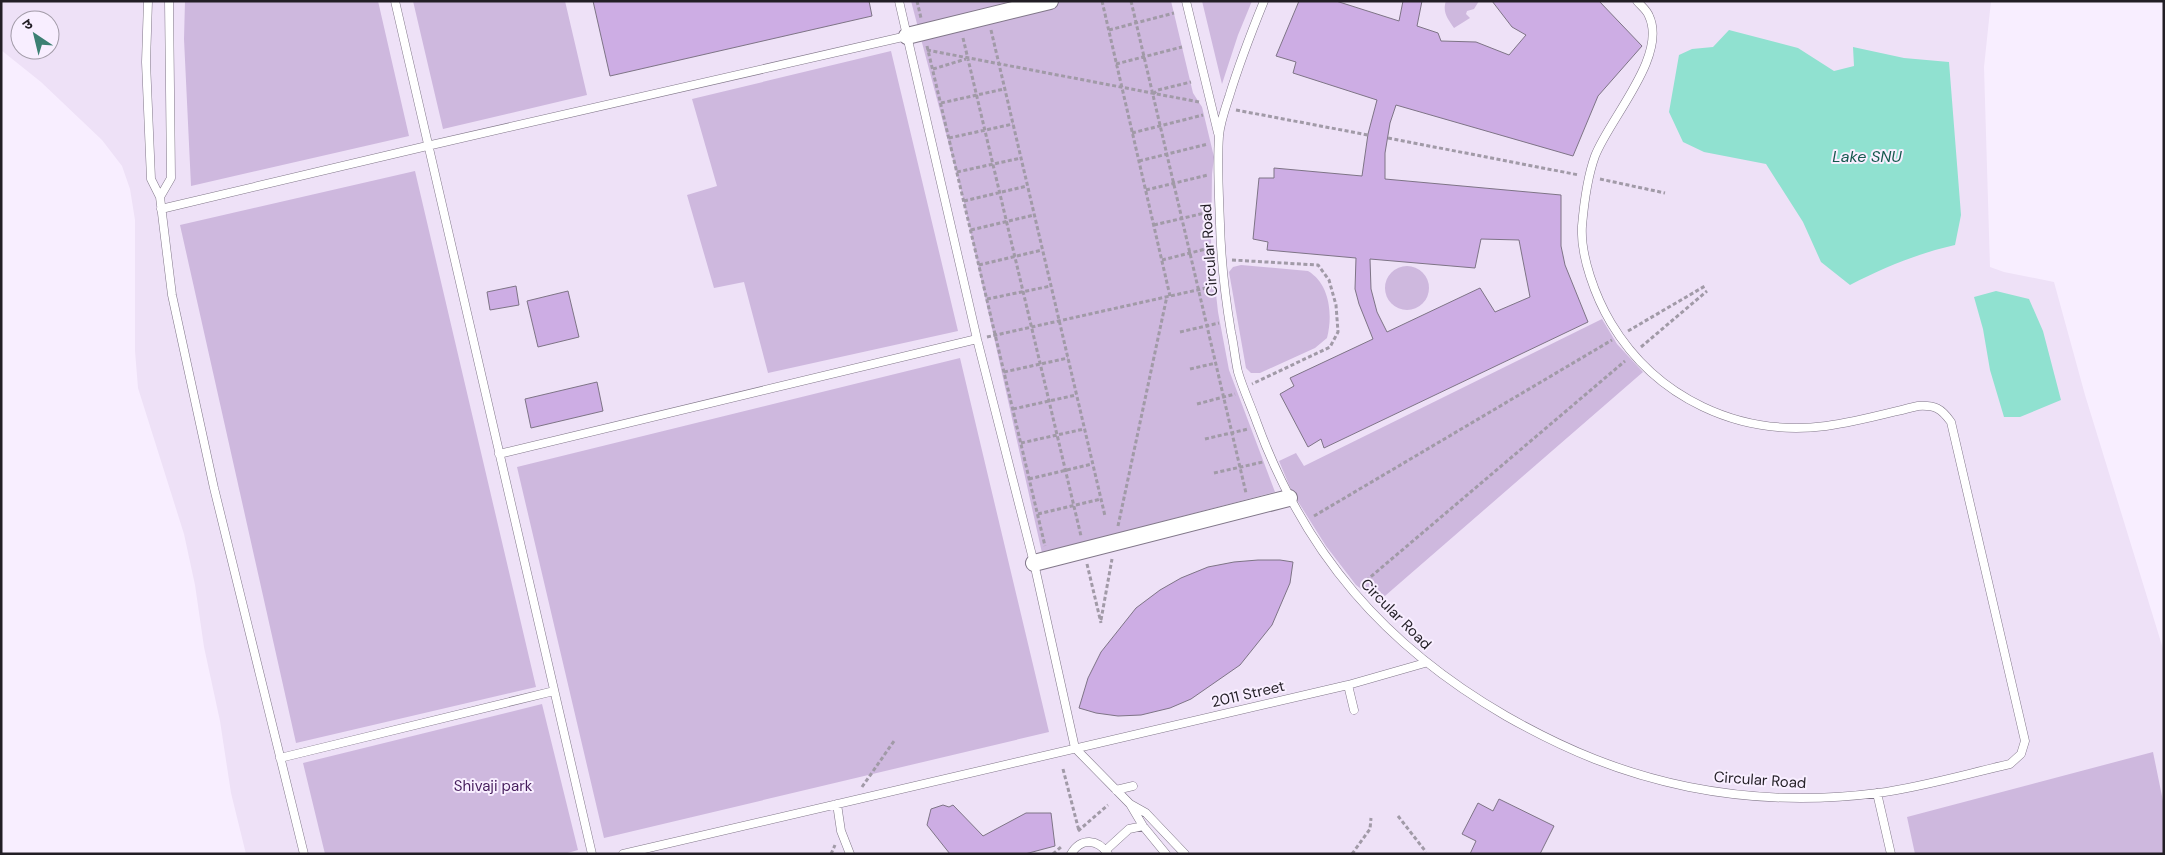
<svg xmlns="http://www.w3.org/2000/svg" width="2165" height="855" viewBox="0 0 2165 855" font-family="'DM Sans','Noto Sans Devanagari',sans-serif">
  <style>
    .built { fill: #eee1f7; fill-rule: evenodd }
    .green { fill: #ceb8de }
    .water { fill: #90e1d0 }
    .building { fill: #cdade4; stroke: #7e7486; fill-rule: evenodd }
    .lines { fill: none; stroke-linecap: round; stroke-linejoin: round }
    .lane-casing { stroke: #817789; stroke-width: 9 }
    .street-casing { stroke: #817789; stroke-width: 18 }
    .path { stroke: #a19aa7; stroke-width: 3; stroke-dasharray: 4 2.5; stroke-linecap: butt }
    .lane { stroke: #fff; stroke-width: 8 }
    .street { stroke: #fff; stroke-width: 16 }
    .labels { text-anchor: middle; stroke-width: 4; stroke-linejoin: round; paint-order: stroke }
    .street-label { font-size: 15px; fill: #221e25; stroke: #f8eeff }
    .park-label { font-size: 15px; fill: #451c5c; stroke: #f8eeff }
    .water-label { font-size: 16px; font-style: italic; fill: #15594e; stroke: #f8eeff }
  </style>
  <rect width="100%" height="100%" fill="#f8eeff"/>
  <!-- built -->
  <path class="built" d="M1,1H1991L1984,67L1990,267L2004,272L2054,282L2085,395L2164,652V854H246L231,793L220,721L204,647L195,585L184,534L138,388L135,351V220L130,189L122,166L102,140L41,82L1,50ZM20,20H50V50H20Z"/>
  <!-- green -->
  <path class="green" d="M185,1H378L409,136L191,186L184,39Z
    M413,1H565L587,95L443,129Z
    M911,1H1171L1193,93L1202,107L1214,157L1212,174L1211,248L1218,312L1229,370L1275,492L1042,553L962,194Z
    M1202,1H1252L1238,35L1222,84Z
    M1446,1H1479L1474,9L1467,11L1466,14L1470,18L1454,28C1448,19 1442,12 1446,1Z
    M891,51L958,331L768,373L744,282L714,288L687,195L717,186L692,99Z
    M415,171L536,687L296,743L180,225Z
    M1241,265L1308,271C1330,284 1333,315 1327,338L1315,348L1260,373H1251L1246,368L1229,272L1233,267Z
    M1385 288a22 22 0 1 1 44 0a22 22 0 1 1-44 0Z
    M1602,319L1617,344L1643,372L1378,602L1356,585L1326,546L1292,492L1279,461L1296,453L1304,466Z
    M960,358L1049,732L604,838L517,467Z
    M542,704L578,850L564,854H325L303,763Z
    M2153,752L2164,806V854H1915L1907,817Z"/>
  <!-- water -->
  <path class="water" d="M1729,30L1798,48L1834,71L1854,66L1853,47L1904,58L1949,62L1961,215L1955,245C1916,254 1885,267 1850,285L1821,262L1803,222L1766,164L1704,152L1683,142L1669,112L1679,55L1692,49L1713,47Z
    M1996,291L2029,299L2043,331L2061,400L2020,417H2004L1990,370L1983,329L1974,297Z"/>
  <!-- building -->
  <path class="building" d="M593,1H869L872,16L610,76Z
    M1299,1H1336L1399,21L1403,1H1422L1417,26L1438,33L1441,41L1476,42L1509,55L1526,35L1512,27L1492,1H1599L1642,46L1598,96L1573,156L1396,105L1390,123L1385,153V179L1561,195V246L1565,265L1588,322L1324,448L1321,439L1308,447L1280,394L1294,386L1290,378L1373,339L1359,304L1355,289L1356,258L1267,250L1268,242L1253,239L1259,178H1274V168L1362,176L1368,134L1377,100L1293,73L1296,62L1276,56ZM1481,239L1519,240L1530,297L1495,312L1480,288L1387,332L1377,312L1371,289L1370,259L1475,268Z
    M516,286L519,305L490,310L487,292Z
    M568,291L579,337L538,347L527,301Z
    M597,382L603,411L531,428L525,399Z
    M1258,560H1280L1293,562L1290,583L1272,625L1240,665L1191,699L1170,708L1141,715L1118,716L1096,713L1079,708L1088,678L1101,652L1136,608L1160,590L1181,578L1208,567L1234,562Z
    M1499,799L1554,826L1540,854H1470L1476,841L1462,834L1478,803L1493,811Z
    M943,805L949,807L953,805L983,836L1026,813H1051L1055,846L1025,854H950L927,825L931,809Z"/>
  <g class="lines">
    <defs>
      <path id="lane" d="M148,1L146,62L151,179L160,197L172,295L214,488L304,854
        M395,1L592,854
        M899,1L977,339L1034,563L1075,748L1130,804L1146,813L1185,854
        M1186,1L1218,133
        M1264,1C1251,33 1239,64 1229,97C1225,109 1220,123 1219,136C1217,165 1219,195 1220,224C1221,261 1225,296 1231,332C1234,345 1235,359 1238,372C1243,389 1251,406 1257,423C1305,554 1385,646 1506,716C1566,750 1621,773 1689,787C1749,799 1816,801 1878,793C1922,787 1966,774 2010,764L2021,754L2025,741L1951,422C1941,408 1935,405 1918,406C1888,413 1857,422 1826,426C1739,437 1656,398 1611,323C1596,298 1580,256 1582,226C1584,203 1587,178 1595,156C1609,119 1668,56 1649,16C1647,10 1641,6 1637,1
        M160,197L171,178L169,1
        M161,209L427,146L907,36
        M499,454L977,339
        M1348,685L1354,710
        M280,758L554,691
        M1116,790L1133,786
        M1877,793L1891,854
        M837,804L841,831L850,854
        M1130,804L1143,826L1166,854
        M1106,850L1129,829L1143,826
        M623,854L1348,685L1425,663
        M1071,854C1081,837 1098,839 1108,854"/>
      <path id="street" d="M907,36L1050,1
        M1034,563L1289,498"/>
    </defs>
    <!-- lane casing -->
    <use href="#lane" class="lane-casing"/>
    <!-- street casing -->
    <use href="#street" class="street-casing"/>
    <!-- path -->
    <path class="path" d="M917,1L921,18
      M1102,1L1170,296
      M1131,1L1246,493
      M991,30L1105,516
      M1109,30L1174,13
      M963,38L1081,536
      M927,46L1045,546
      M927,50L1199,102
      M1116,64L1182,47
      M933,69L966,59
      M1153,94L1158,90L1191,82
      M941,103L1004,89
      M1236,110L1368,135
      M1132,133L1203,115
      M949,138L1013,124
      M1388,138L1579,175
      M1139,161L1208,144
      M957,172L1021,158
      M1600,179L1665,193
      M1146,190L1208,175
      M964,201L1027,186
      M1154,225L1209,212
      M971,230L1034,215
      M1162,260L1210,248
      M1232,260L1318,265L1329,280L1336,305L1338,332L1330,347L1252,384
      M979,265L1042,250
      M987,299L1051,286
      M1628,331L1705,286
      M1180,332L1219,323
      M987,337L1215,286
      M1641,347L1707,291
      M1190,369L1216,363
      M1004,372L1068,358
      M1197,404L1235,394
      M1013,409L1076,395
      M1205,439L1248,429
      M1021,443L1084,429
      M1214,473L1263,462
      M1029,479L1092,464
      M1038,514L1101,499
      M1314,516L1612,340
      M1118,526L1167,296
      M1087,564L1101,623
      M1361,585L1625,361
      M1101,620L1112,559
      M1063,769L1079,831
      M862,787L894,741
      M1398,816L1426,852
      M1078,831L1108,805
      M831,854L835,845
      M1053,854L1061,847
      M1352,854L1370,829L1371,818"/>
    <!-- lane -->
    <use href="#lane" class="lane"/>
    <!-- street -->
    <use href="#street" class="street"/>
  </g>
  <g class="labels">
    <!-- street labels -->
    <g class="street-label">
      <text transform="translate(1209 250) rotate(-94)" y="5">Circular Road</text>
      <text transform="translate(1396 614) rotate(45)" y="5">Circular Road</text>
      <text transform="translate(1248 694) rotate(-13)" y="5">2011 Street</text>
      <text transform="translate(1760 780) rotate(4)" y="5">Circular Road</text>
    </g>
    <!-- park labels -->
    <g class="park-label">
      <text x="493" y="791">Shivaji park</text>
    </g>
    <!-- water labels -->
    <g class="water-label">
      <text x="1867" y="162">Lake SNU</text>
    </g>
  </g>
  <!-- border -->
  <rect width="2165" height="855" fill="none" stroke="#221e25" stroke-width="5"/>
  <!-- north arrow -->
  <g transform="translate(35 35) rotate(325)"><circle r="24" fill="#f8eeff" stroke="#a29ba8"/>
  <path d="M0-4L9 19L0 12L-9 19Z" fill="#3c8073"/>
  <text y="-8" font-size="14" font-weight="bold" text-anchor="middle" fill="#221e25">उ</text>
  </g>
</svg>
